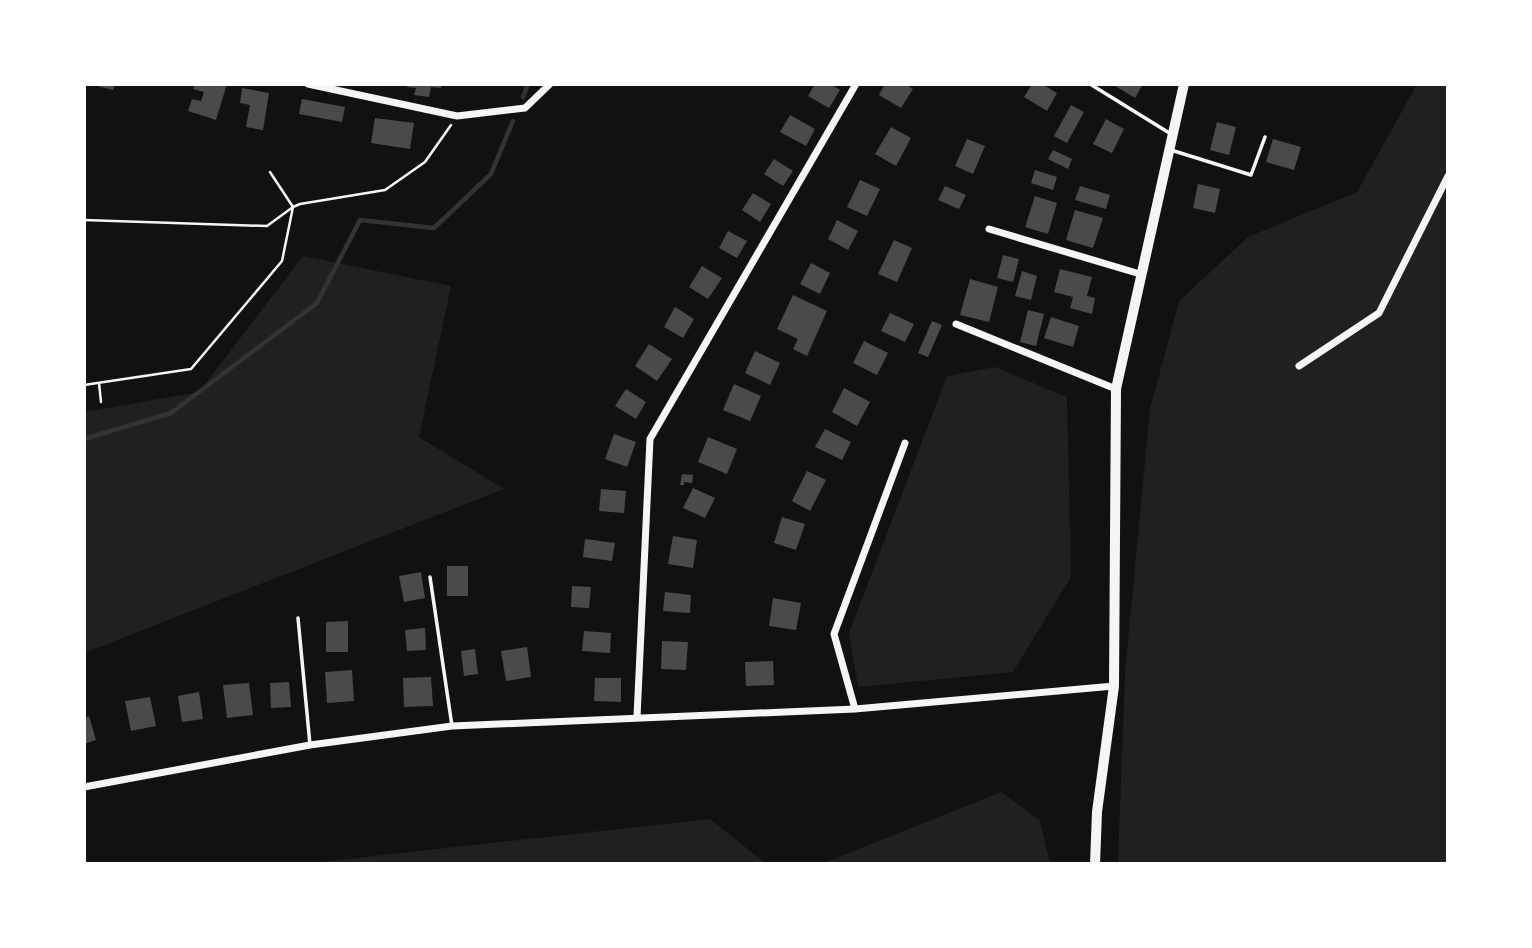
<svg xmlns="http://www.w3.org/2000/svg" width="1532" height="948" viewBox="0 0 1532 948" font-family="'DM Sans',sans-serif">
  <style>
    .green { fill: #202020 }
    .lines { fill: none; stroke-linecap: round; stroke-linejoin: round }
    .stream { stroke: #333; stroke-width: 4.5 }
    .building { fill: #4a4a4a }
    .path { stroke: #f5f5f5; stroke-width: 2.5 }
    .service { stroke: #f5f5f5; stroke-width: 3.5 }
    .minor { stroke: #f5f5f5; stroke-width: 7 }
    .secondary { stroke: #f5f5f5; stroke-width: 10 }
  </style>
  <rect width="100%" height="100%" fill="#111"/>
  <!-- green -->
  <path class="green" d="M1417,84H1448V864H1118L1125,672L1150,409L1179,301L1248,237L1357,192Z
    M303,256L451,286L419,437L504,489L84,653V412L199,392Z
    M995,367L1067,397L1071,577L1013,672L858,687L849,633L947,376Z
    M1001,792L1040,820L1050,864H821Z
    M710,819L767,864H303Z"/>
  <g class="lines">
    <!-- stream -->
    <path class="stream" d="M523,97L528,84
      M84,439L171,413L317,303L360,220L434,228L491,174L513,121"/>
  </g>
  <!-- building -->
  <path class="building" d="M89,84H115L113,90Z
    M195,84H227L216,120L188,111L192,99L201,101L204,92L193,89Z
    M407,84H442L441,88L431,87L429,97L414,95L416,88L407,87Z
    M815,84H830L840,90L829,108L808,96Z
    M885,84H905L913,89L901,108L879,95Z
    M1032,84H1042L1057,93L1047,111L1024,97Z
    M1112,84H1143L1135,98Z
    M242,88L269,93L263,130L246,127L250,105L240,103Z
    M302,99L345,107L342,122L299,114Z
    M1071,105L1084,112L1067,143L1054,136Z
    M790,115L815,129L806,146L780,132Z
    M375,118L414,123L410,149L371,143Z
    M1106,119L1124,129L1112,153L1093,144Z
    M1217,122L1236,127L1229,155L1210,150Z
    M891,127L911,138L896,166L875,154Z
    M967,139L985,146L973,174L955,166Z
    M1273,139L1301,147L1294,170L1266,162Z
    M1053,150L1072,159L1068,169L1048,159Z
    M774,159L793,171L783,186L764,174Z
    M1035,170L1057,177L1053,190L1031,183Z
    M860,180L880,189L867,216L847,207Z
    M1198,184L1220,189L1215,213L1193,208Z
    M945,186L966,195L959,209L938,200Z
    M1080,186L1110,195L1106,209L1075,200Z
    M753,193L771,204L760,222L742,210Z
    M1035,196L1057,203L1048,234L1025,227Z
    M1075,210L1103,218L1093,248L1066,240Z
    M837,220L858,231L848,250L828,239Z
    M728,231L747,241L737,258L719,248Z
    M894,240L912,248L897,282L878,274Z
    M1003,255L1019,259L1013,282L997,278Z
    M811,263L830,273L820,294L800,284Z
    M702,266L722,278L708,299L689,287Z
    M1060,269L1092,277L1087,296L1095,298L1092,314L1070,308L1073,297L1054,292Z
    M1022,271L1037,276L1031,300L1015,296Z
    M970,279L998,287L989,322L960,315Z
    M793,295L827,311L807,356L793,349L798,339L777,329Z
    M675,307L694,319L683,338L664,327Z
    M1028,310L1044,314L1036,346L1020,342Z
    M890,313L914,324L905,342L881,331Z
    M1051,317L1079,326L1073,347L1044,338Z
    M932,321L942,325L928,357L918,353Z
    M864,341L888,353L877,375L853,363Z
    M649,344L672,359L657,381L635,366Z
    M755,351L780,363L770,385L745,373Z
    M734,384L761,396L750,421L723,410Z
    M844,388L870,402L857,426L832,412Z
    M626,389L646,402L636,419L615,406Z
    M825,429L851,442L842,460L815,447Z
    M614,434L636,442L627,467L605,459Z
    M708,437L737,449L727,474L698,462Z
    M807,471L826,480L810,511L792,501Z
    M682,474L693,475L692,483L684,482V485H680Z
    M693,488L715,498L705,518L683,508Z
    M601,489L626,491L624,513L599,511Z
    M782,517L805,524L796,550L774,543Z
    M673,536L697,540L693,568L668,564Z
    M585,539L615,543L612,561L583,557Z
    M447,566H468V596H447Z
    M421,572L425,598L404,602L399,576Z
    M572,586L591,587L589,608L571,607Z
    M665,592L691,595L690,613L663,611Z
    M773,598L801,603L796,630L769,626Z
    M348,621V652H326V622Z
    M425,628L426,650L407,651L405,630Z
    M584,631L611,633L610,653L582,651Z
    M662,641L688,642L686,670L661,669Z
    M527,647L531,677L506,681L501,651Z
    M475,649L478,674L464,676L461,651Z
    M773,661L774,685L746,686L745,662Z
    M352,670L354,701L327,703L325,672Z
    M431,677L433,706L404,707L403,678Z
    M595,678H621V702L594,701Z
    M289,682L291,707L271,708L270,683Z
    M249,683L253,715L227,718L223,685Z
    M199,692L203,719L182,722L178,696Z
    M150,697L156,726L131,731L125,701Z
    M89,716L96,740L84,744V718Z"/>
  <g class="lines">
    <!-- path -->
    <path class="path" d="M84,220L267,226L293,207L270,172
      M99,383L101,402
      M84,385L191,369L282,261L293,207L300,204L385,190L425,162L451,125"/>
    <!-- service -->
    <path class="service" d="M1090,84L1171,134
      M1171,150L1251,175L1265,137
      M430,577L452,726
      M298,618L310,745"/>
    <!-- minor -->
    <path class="minor" d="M308,84L457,116L525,108L550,84
      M989,229L1140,274
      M956,324L1116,389
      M1299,366L1379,313L1448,176
      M855,709L834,634L905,443
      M637,717L650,439L856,84
      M84,787L310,745L452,726L855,709L1114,686"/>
    <!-- secondary -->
    <path class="secondary" d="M1095,864L1097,812L1114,686L1116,389L1184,84"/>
  </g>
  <!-- border -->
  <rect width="1532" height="948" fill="none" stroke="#ffffff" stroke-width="172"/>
</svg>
